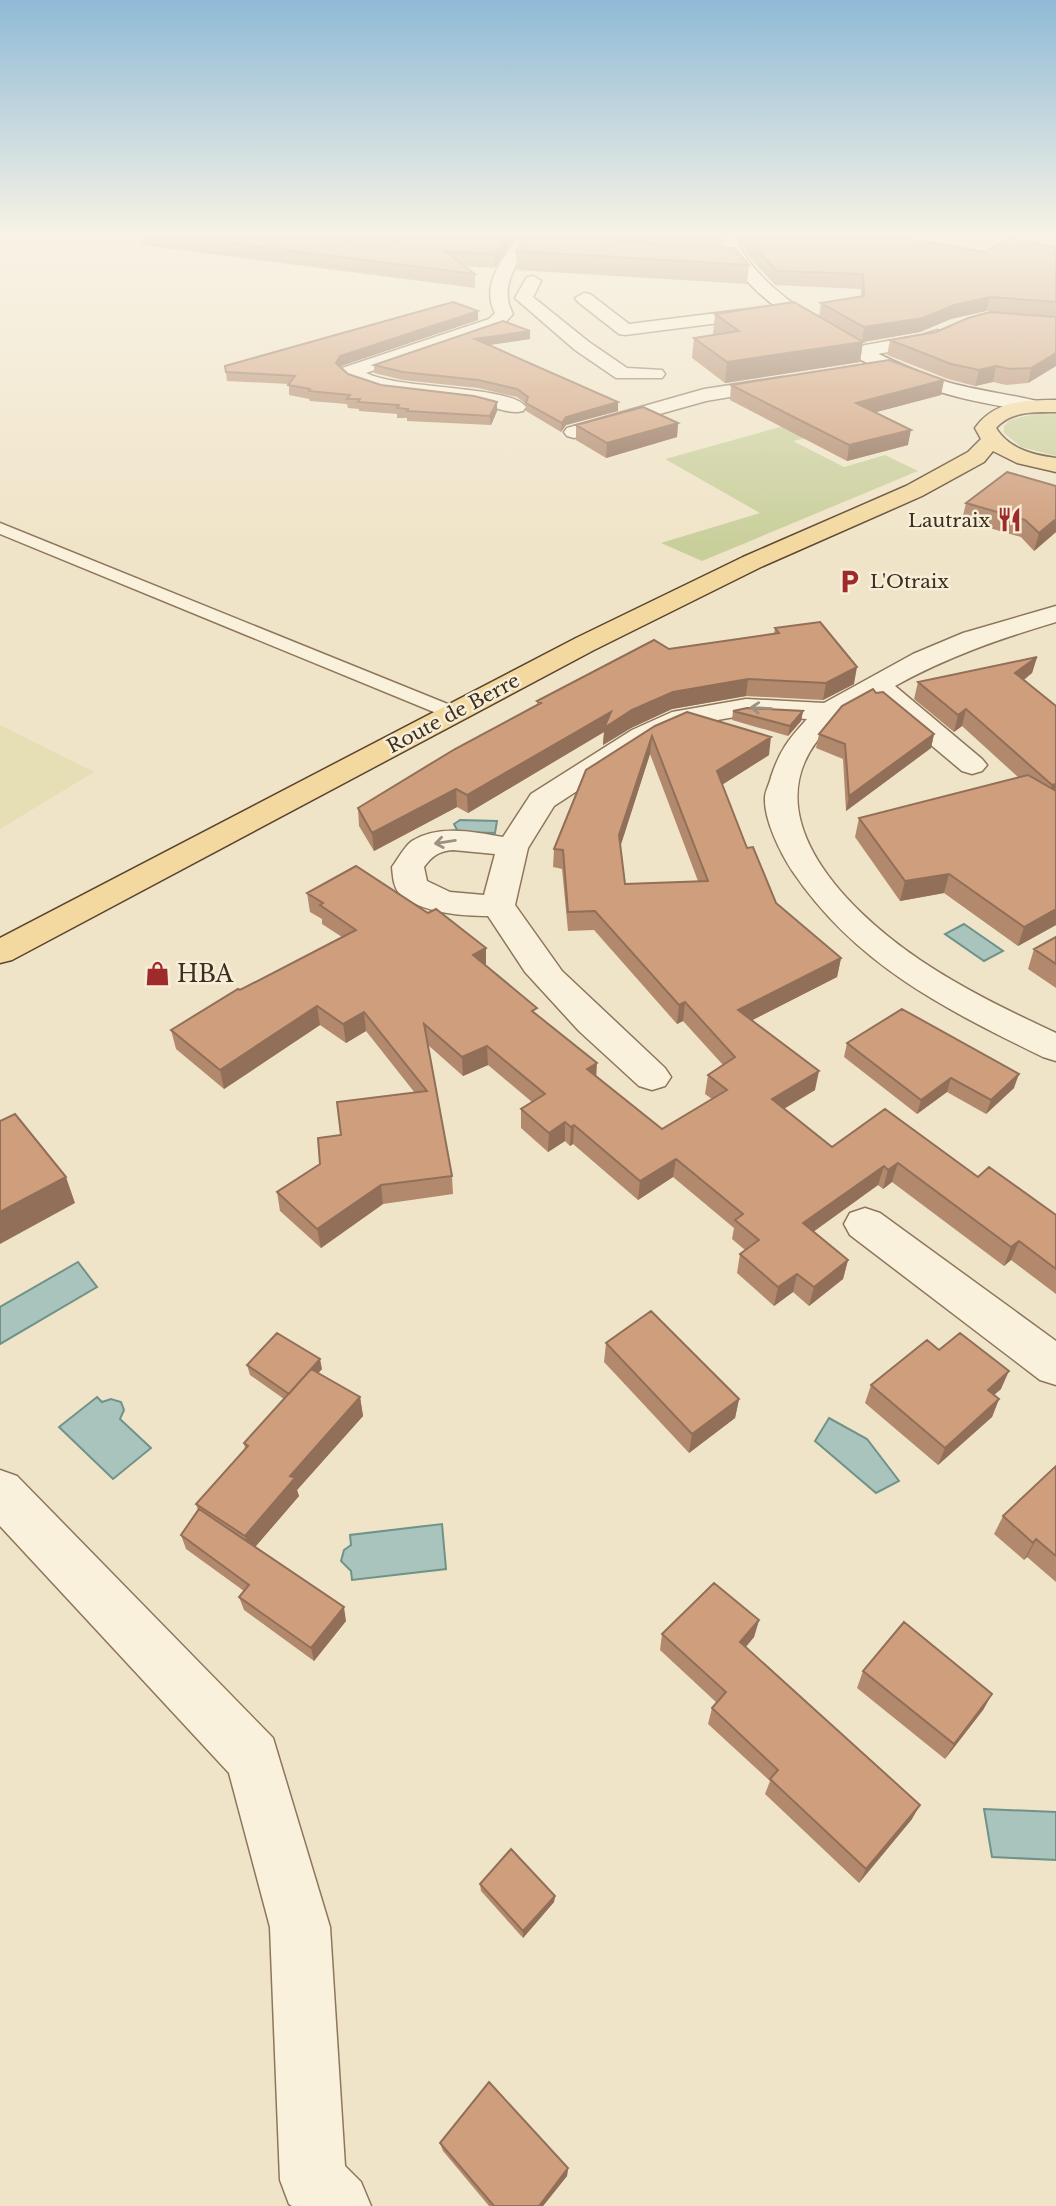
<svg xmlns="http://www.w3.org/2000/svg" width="1056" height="2206" viewBox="0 0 1056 2206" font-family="'Libre Baskerville',serif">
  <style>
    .farmland { fill: #e6deb5 }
    .green { fill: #c9cf9b }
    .water { fill: #a9c4bc; stroke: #6f938a; stroke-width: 2 }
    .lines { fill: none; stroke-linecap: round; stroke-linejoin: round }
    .lane-casing { stroke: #8d765c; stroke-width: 3 }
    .street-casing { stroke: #8d765c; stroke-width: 3 }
    .secondary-casing { stroke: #6f573f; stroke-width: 3 }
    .primary-casing { stroke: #5b4430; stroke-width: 3 }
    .lane { fill: #faf1dc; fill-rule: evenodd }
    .street { fill: #faf1dc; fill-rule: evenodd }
    .secondary { fill: #faf1dc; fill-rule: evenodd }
    .primary { fill: #f3d9a0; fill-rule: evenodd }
    .wall { fill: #b2896c; fill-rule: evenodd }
    .shaded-wall { fill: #916f58 }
    .building { fill: #cf9f7d; stroke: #916f58; stroke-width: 2; fill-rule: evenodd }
    .oneway { stroke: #9c907e }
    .labels { text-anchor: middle; stroke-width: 5; stroke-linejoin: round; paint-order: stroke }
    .far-poi-label { font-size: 19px; fill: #3d2e20; stroke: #f7eed8; text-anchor: end }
    .far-street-label { font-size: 19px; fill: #3d2e20; stroke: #f7eed8 }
    .poi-label { font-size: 23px; fill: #3d2e20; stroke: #f7eed8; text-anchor: start }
  </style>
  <rect width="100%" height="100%" fill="#f0e4c8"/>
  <!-- farmland -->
  <path class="farmland" d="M0,725L94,772L0,829Z"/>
  <!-- green -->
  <path class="green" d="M1039,413H1056V456L1021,447L1004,433V426L1010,420Z
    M787,425L815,436L793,441L844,467L885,455L918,471L702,561L661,543L760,513L665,459Z"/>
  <!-- water -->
  <path class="water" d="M460,820L497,821L495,833L458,832L454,824Z
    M964,924L1003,951L984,961L945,934Z
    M78,1262L97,1287L0,1344V1307Z
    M97,1397L102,1402L111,1399L121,1402L124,1410L120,1419L151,1448L113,1479L59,1427Z
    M829,1418L867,1439L899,1481L876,1493L815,1441Z
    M442,1524L446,1569L352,1580L351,1571L341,1561L344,1550L351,1545L350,1535Z
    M984,1809L1056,1812V1860L992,1857Z"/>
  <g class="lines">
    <defs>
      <path id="lane" d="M0,523L460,709L463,713L460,717H446L0,534Z"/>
      <path id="street" d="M522,238L566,243L574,248L566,253L526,248C513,269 500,290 513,314L501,327L366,373C400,390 510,385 526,407L523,411C508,415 491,405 475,403C443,398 360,399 339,372L342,368L489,319L495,313C481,286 501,261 516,240Z
        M533,276L541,281L533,297L589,342L627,368L662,370L665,374L662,378H616L575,350L515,298L527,277Z
        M584,293L590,294L629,324L765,307L774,312L765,317L625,335L619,334L578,302L575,298Z
        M938,330L947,335L933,344L861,357L852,351L854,347L922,335Z
        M783,377L790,379L793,383L790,387L706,401L574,438L567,436L564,432L567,428L704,389Z
        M1056,606V622C999,639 947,657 895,686L982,759L987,765L982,771L972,774L962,771L875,698C863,704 848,710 838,719C739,804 843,908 920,960C963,989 1009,1011 1056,1033V1061L1043,1057C945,1009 856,965 793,872C781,854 764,820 765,798C765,791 770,783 771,777C780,750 788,740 807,719L746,715L689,725L652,742L554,806L528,848L515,905L562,971L665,1068L671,1077L665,1086L652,1090L639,1086L579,1031L525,972L488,916C461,916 420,913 399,893C393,886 393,875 392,867C398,859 404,847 412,841C438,824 475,832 503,837L531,794L632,730L672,712L746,699L824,703L913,654L963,633ZM453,850L495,854L484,895L450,892L427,881L424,867C432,856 439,851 453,850Z
        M865,1208L880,1213L1056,1341V1385L1040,1380L850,1235L844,1224L850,1213Z
        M0,1470L17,1476L273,1738L330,1927L345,2166L361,2182L371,2206H292L289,2204L280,2180L270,1927L229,1773L0,1526Z"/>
      <path id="secondary" d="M720,236H736C753,298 888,363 947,382C978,391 1010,394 1041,402L1044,406L1041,410L1034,412C999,406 964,400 930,389C868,369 737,303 720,236Z"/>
      <path id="primary" d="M1056,400V412C1034,412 1011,411 996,428C1009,449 1033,455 1056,458V472L1017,463L993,451L984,462L922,496L761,567L594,650L12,960L0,963V938L576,638L743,557L906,486L968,452L981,439L975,428C994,401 1025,400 1056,400Z"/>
    </defs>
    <!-- lane casing -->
    <use href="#lane" class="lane-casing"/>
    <!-- street casing -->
    <use href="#street" class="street-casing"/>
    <!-- secondary casing -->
    <use href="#secondary" class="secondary-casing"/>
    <!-- primary casing -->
    <use href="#primary" class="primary-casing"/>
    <!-- lane -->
    <use href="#lane" class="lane"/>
    <!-- street -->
    <use href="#street" class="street"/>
    <!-- secondary -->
    <use href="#secondary" class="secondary"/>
    <!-- primary -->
    <use href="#primary" class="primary"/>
  </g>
  <!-- wall -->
  <path class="wall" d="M141,236H292L389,247L391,246L307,236H520L514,238L495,268L464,266L475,274V288L142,245Z
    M525,236H725L724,247L749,265L747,284L517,270L516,251Z
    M737,236H894L984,252L1056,247V366L1028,383L1006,385L993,382L975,386L948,379L887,355L890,340L936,332L1001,313L986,311L951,319L920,332L863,342L860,362L725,383L692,358L694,338L714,335L713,334L715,314L819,317L821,303L861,297V289L775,285L750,258Z
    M478,320L341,366L340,367L348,374L381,385L497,411L491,425L407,421V418H397V414L359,411V409L348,408L347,404L310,401L309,399L289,395V384L227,381L225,366Z
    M503,321L530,339L489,345L618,402V411L566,425L561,432L526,411V404L517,397L478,388L403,380L374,373V365Z
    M944,380L941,395L876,412L908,445L847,461L730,400L731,385Z
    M678,423L677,437L606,458L576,440V425Z
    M1056,486V532L1034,551L1021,537L962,520L966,503Z
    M775,628L854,684L823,700L746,696L672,709L631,728L603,745L604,732L468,813L457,807L374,851L359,826L358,808L537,706V701L669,649L774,634Z
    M1037,657L1032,673L1024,680L1056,706V925L1018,946L944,893L900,901L855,837L859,818L1019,778L962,726L954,732L914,699L918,682Z
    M876,693L934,734L931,748L846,811L843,759L816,748L819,734Z
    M733,711H803L801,721L788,736L732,720Z
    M655,726L769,755L722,785L747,848L776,903L841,958L837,977L752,1020L815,1090L784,1109L832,1147L978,1177L1056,1215V1294L1011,1260L1004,1266L892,1182L883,1189L878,1185L813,1232L848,1260L843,1279L809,1306L793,1292L774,1306L737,1273L740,1254L745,1250L732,1239L734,1228L673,1177L638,1200L573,1144L570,1146L565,1141L548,1152L521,1128V1109L532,1102L488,1065L463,1076L428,1045L452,1176L453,1194L383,1204L321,1248L280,1211L277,1192L320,1164L341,1135L415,1093L366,1031L346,1043L320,1025L224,1089L176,1049L171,1030L240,990L342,937L322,924V919L310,912L307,893L486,966L537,1015L596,1077L662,1129L712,1099L705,1094L708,1075L723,1065L683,1021L677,1024L594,930L568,931L562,869L553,867L554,849ZM650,754L698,881L625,884L620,846Z
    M1056,937V988L1028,969L1034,949Z
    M847,1043L1014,1088L986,1114L947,1092L917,1114L844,1057Z
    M606,1343L739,1399L735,1418L689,1453L604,1362Z
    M939,1350L1001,1389L994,1395L999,1399L992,1417L938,1465L865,1403L871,1385Z
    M247,1365L322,1369L318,1373L360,1397L363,1416L297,1490L299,1496L255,1547L346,1621L314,1661L244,1610L239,1597L244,1591L186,1549L181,1535L198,1510L196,1504L245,1449L244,1443L284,1399L250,1375Z
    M1056,1466V1582L1027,1557L1024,1560L994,1534L1003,1516Z
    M759,1620L754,1637L746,1647L912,1819L859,1883L765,1794L770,1781L708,1724L712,1708L717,1703L660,1650L662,1634Z
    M863,1671L992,1694L983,1710L945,1759L857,1688Z
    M480,1884L555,1896L554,1902L523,1938L481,1891Z
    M440,2143L568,2168L567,2176L543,2206H489L443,2151Z"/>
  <!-- shaded-wall -->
  <path class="shaded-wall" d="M507,236H520L514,238L495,268L494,254Z
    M990,297L986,311L951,319L920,332L863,342L860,362L725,383L727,362L862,342L864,327Z
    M478,311V320L341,366L336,372V363L340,356Z
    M530,331V339L475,347V339Z
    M1056,353V366L1028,383L1031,368Z
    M996,366L993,382L975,386L979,370Z
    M944,380L941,395L854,418L856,403Z
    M497,402V411L491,425L490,416Z
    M618,402V411L566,425L561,432L562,423L566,417Z
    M678,423L677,437L606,458L607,443Z
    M911,430L908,445L847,461L849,445Z
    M1056,519V532L1034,551L1039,533Z
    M1037,657L1032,673L1011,689L1015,673Z
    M857,667L854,684L823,700L826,683Z
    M748,679L746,696L672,709L631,728L603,745L604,732L468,813L467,795L611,712L632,710L673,692Z
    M966,709L962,726L954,732L958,715Z
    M803,711L801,721L788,736L790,726Z
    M934,734L931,748L846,811L849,796Z
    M652,736L650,754L618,854L619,835Z
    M771,737L769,755L715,789L717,771Z
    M1056,784V800L1046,802L1052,785Z
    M456,789L457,807L374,851L372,833Z
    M949,874L944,893L900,901L905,881Z
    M1056,909V925L1018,946L1024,927Z
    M486,948V967L473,955Z
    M841,958L837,977L735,1029L738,1010Z
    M685,1002L683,1021L677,1024L679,1005Z
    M317,1006L320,1025L224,1089L220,1070Z
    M364,1012L366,1031L346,1043L343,1024Z
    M487,1046L488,1065L463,1076L462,1057Z
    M597,1063L596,1082L587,1069Z
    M819,1071L815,1090L768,1118L772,1099Z
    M1019,1074L1014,1088L986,1114L991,1100Z
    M951,1078L947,1092L917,1114L921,1100Z
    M565,1122V1141L548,1152L549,1133Z
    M574,1125L573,1144L570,1146L571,1127Z
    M676,1159L673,1177L638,1200L640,1181Z
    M898,1163L892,1182L883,1189L888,1170Z
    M884,1166L878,1185L799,1242L803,1223Z
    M66,1177L75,1203L0,1244V1212Z
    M381,1185L383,1204L321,1248L317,1229Z
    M1019,1241L1011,1260L1004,1266L1011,1247Z
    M848,1260L843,1279L809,1306L814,1287Z
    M797,1274L793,1292L774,1306L778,1287Z
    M320,1359L322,1369L291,1404L289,1394Z
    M1009,1371L1001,1389L980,1407L988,1390Z
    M360,1397L363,1416L297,1490L299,1496L250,1553L245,1536L290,1476Z
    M739,1399L735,1418L689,1453L692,1434Z
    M999,1399L992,1417L938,1465L945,1448Z
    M1036,1539L1027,1557L1024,1560L1033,1543Z
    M344,1607L346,1621L314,1661L311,1648Z
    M759,1620L754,1637L736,1658L740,1642Z
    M992,1694L983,1710L945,1759L954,1744Z
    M920,1805L912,1819L859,1883L866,1869Z
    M555,1896L554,1902L523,1938V1931Z
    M568,2168L567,2176L543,2206H539Z"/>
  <!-- building -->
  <path class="building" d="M173,236H292L389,247L400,240L395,236H507L494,254L444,251L475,274Z
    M525,236H567L670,246L734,248L749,265L516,251Z
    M678,236H725V237Z
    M746,236H894L984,252L1009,238L1056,247V302L990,297L954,305L923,318L864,327L821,303L864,296L863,274L777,271L751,244Z
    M453,302L478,311L340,356L336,363L348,374L381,385L474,396L497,402L490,416L407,411L408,409L397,408L399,405L358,402L360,399H347L350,395L309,391L310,389L288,385L295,376L226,372L225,366Z
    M794,302L863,342L727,362L694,338L739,331L715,314Z
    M990,312L1056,317V353L1031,368L1010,369L996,366L979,370L951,364L890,340L936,332L968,318Z
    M503,321L530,331L475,339L618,402L566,417L562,423L526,403L528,397L517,389L478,380L403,372L374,365Z
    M889,360L944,380L856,403L911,430L849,445L731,385Z
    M643,407L678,423L607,443L576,425Z
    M1007,472L1056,486V519L1039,533L1025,520L966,503Z
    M820,622L857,667L826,683L748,679L673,692L632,710L604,728L611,712L467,795L456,789L372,833L358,808L455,749L541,703L537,701L654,640L669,649L779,633L775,628Z
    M1037,657L1015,673L1056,706V784L1052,785L966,709L958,715L918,682Z
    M873,689L876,693L883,692L934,734L849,796L845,744L819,734L842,706Z
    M747,708L803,711L790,726L733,711Z
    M687,712L771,737L717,771L747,848L753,847L776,903L841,958L738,1010L819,1071L772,1099L832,1147L885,1109L978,1177L989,1167L1056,1215V1269L1019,1241L1011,1247L898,1163L888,1170L884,1166L803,1223L848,1260L814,1287L797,1274L778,1287L740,1254L759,1240L735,1220L743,1214L676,1159L640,1181L574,1125L571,1127L565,1122L549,1133L521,1109L545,1094L487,1046L462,1057L424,1024L452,1176L381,1185L317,1229L277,1192L320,1164L318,1138L341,1135L337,1102L427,1091L364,1012L343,1024L317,1006L220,1070L171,1030L238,989L240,990L356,930L320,905L323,903L307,893L356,866L428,913L436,909L486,948L473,955L537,1008L532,1011L597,1063L587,1069L662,1129L727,1090L708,1075L735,1057L685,1002L679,1005L595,911L568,912L563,850L554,849L586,770L655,726ZM652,736L708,881L625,884L619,835Z
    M1028,775L1056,791V909L1024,927L949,874L905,881L859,818Z
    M1056,937V964L1034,949Z
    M902,1009L1019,1074L991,1100L951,1078L921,1100L847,1043Z
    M15,1114L66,1177L0,1212V1121Z
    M651,1311L739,1399L692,1434L606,1343Z
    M277,1333L320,1359L289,1394L247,1365Z
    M960,1333L1009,1371L988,1390L999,1399L945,1448L871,1385L927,1340L939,1350Z
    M311,1369L360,1397L290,1476L295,1478L245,1536L196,1504L248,1446L244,1443Z
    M1056,1466V1556L1036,1539L1033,1543L1003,1516Z
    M199,1509L344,1607L311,1648L239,1597L249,1585L181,1535Z
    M714,1583L759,1620L740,1642L920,1805L866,1869L770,1779L778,1770L712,1708L726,1692L662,1634Z
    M904,1622L992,1694L954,1744L863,1671Z
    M511,1849L555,1896L523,1931L480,1884Z
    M489,2082L568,2168L539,2206H494L440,2143Z"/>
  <!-- one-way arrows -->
  <defs><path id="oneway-shaft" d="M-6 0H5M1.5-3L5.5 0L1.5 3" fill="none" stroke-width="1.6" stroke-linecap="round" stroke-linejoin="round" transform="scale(1.75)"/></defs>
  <g class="oneway">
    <use href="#oneway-shaft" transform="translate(761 708) rotate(-177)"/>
    <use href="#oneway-shaft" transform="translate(445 842) rotate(171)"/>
  </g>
  <!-- sky -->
  <linearGradient id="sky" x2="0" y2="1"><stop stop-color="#8fbad6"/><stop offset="0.43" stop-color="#f8f3e6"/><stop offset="1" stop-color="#f8f3e6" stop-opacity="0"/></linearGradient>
  <rect width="1056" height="545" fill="url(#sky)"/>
  <!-- icons -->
  <defs>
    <symbol id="restaurant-bare" viewBox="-9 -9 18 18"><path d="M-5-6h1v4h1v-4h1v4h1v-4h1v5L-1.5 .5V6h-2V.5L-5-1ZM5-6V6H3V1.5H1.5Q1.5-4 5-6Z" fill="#9e2a2b" stroke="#f7eed8" stroke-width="2.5" paint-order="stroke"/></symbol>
    <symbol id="parking-bare" viewBox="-9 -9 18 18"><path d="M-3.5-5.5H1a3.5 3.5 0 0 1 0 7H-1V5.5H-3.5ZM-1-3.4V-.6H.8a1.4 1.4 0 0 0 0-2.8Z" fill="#9e2a2b" stroke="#f7eed8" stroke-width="2.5" paint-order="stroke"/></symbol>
    <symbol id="shop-bare" viewBox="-9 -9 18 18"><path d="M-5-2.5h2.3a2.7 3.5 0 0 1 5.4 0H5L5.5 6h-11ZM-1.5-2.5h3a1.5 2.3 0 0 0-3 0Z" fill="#9e2a2b" stroke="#f7eed8" stroke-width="2.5" paint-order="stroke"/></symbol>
  </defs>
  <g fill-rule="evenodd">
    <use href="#restaurant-bare" x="992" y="502" width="35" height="35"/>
    <use href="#parking-bare" x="832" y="564" width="35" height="35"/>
    <use href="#shop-bare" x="140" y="956" width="35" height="35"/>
  </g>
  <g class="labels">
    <!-- far-poi labels -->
    <g class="far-poi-label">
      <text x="990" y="527">Lautraix</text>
      <text x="870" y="588" text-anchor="start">L'Otraix</text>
    </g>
    <!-- far-street labels -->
    <g class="far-street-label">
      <text transform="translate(453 713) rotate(-28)" y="7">Route de Berre</text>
    </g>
    <!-- poi labels -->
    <g class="poi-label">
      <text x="177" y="982">HBA</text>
    </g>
  </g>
</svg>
